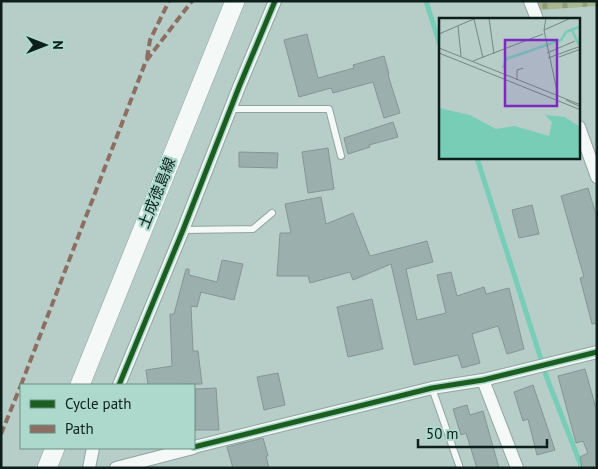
<svg xmlns="http://www.w3.org/2000/svg" width="598" height="469" viewBox="0 0 598 469" font-family="'PT Sans','Noto Sans JP',sans-serif">
  <style>
    .cemetery { fill: url(#cemetery-stones) }
    .lines { fill: none; stroke-linecap: round; stroke-linejoin: round }
    .stream { stroke: #78cdb7; stroke-width: 5 }
    .building { fill: #9bafac; stroke: #839693 }
    .service-casing { stroke: #91a49e; stroke-width: 8 }
    .minor-casing { stroke: #91a49e; stroke-width: 14 }
    .secondary-casing { stroke: #91a49e; stroke-width: 20 }
    .service { stroke: #f4f8f7; stroke-width: 6 }
    .minor { stroke: #f4f8f7; stroke-width: 12 }
    .secondary { stroke: #f4f8f7; stroke-width: 19 }
    .quiet { stroke: #8d6e63; stroke-width: 4; stroke-dasharray: 8 4; stroke-linecap: butt }
    .cycleway-casing { stroke: #acd9cb; stroke-width: 8 }
    .cycleway { stroke: #1b5e20; stroke-width: 5 }
    .labels { text-anchor: middle; stroke-width: 4.5; stroke-linejoin: round; paint-order: stroke }
    .street-label { font-size: 15px; fill: #0d1f1a; stroke: #acd9cb }
    .inset-river { fill: none; stroke: #78cdb7; stroke-width: 2.5 }
    .inset-road { fill: none; stroke: #728882; stroke-width: 1 }
    .view { fill: #7b2cbf; fill-opacity: 0.15; stroke: #7b2cbf; stroke-width: 2.5 }
    .inset-edge { fill: none; stroke: #0d1f1a; stroke-width: 2.5 }
  </style>
  <defs>
    <pattern id="cemetery-stones" width="16" height="16" patternUnits="userSpaceOnUse" patternTransform="scale(1.25)"><rect width="16" height="16" fill="#a8b78f"/><path d="M2 7V4a2 2 0 0 1 4 0v3zM10 15v-3a2 2 0 0 1 4 0v3z" fill="#8f9d7b"/></pattern>
  </defs>
  <rect width="100%" height="100%" fill="#b6cec7"/>
  <!-- cemetery -->
  <path class="cemetery" d="M537,1H597V6L540,10Z"/>
  <g class="lines">
    <!-- stream -->
    <path class="stream" d="M426,1L440,45
      M477,158L547,378L582,468"/>
  </g>
  <!-- building -->
  <path class="building" d="M307,34L318,78L354,68L353,65L384,56L389,74L388,75L400,113L384,118L373,82L333,93L331,88L299,97L284,40Z
    M393,122L398,137L369,145L370,147L348,154L344,138Z
    M328,148L334,189L308,193L302,152Z
    M239,152L278,153L277,168L239,167Z
    M588,188L597,218V323L592,324L580,278L584,277L561,196Z
    M321,197L326,224L353,213L370,256L427,241L433,262L406,269L417,320L446,313L437,275L451,272L457,296L484,287L486,294L509,288L524,349L507,354L498,326L472,334L480,363L462,368L458,355L414,365L391,264L353,280L350,272L310,283L308,276H277L280,233H291L285,204Z
    M532,205L539,234L519,238L512,210Z
    M222,260L243,264L234,300L201,292L197,307L191,306L193,351H198L202,384L148,385L146,370L172,366L170,314H174L186,269H189V275L217,282Z
    M372,299L383,349L348,357L337,307Z
    M585,369L597,412V468H582L580,457L588,453L583,441L576,443L558,376Z
    M278,373L285,405L264,410L257,377Z
    M533,385L555,450L537,455L528,419L523,421L514,392Z
    M216,388L219,430H195V389Z
    M467,405L470,415L483,411L499,468H477L466,433L461,435L453,409Z
    M263,438L268,456H266L269,468H233L227,447Z"/>
  <g class="lines">
    <defs>
      <path id="service" d="M230,109H329L341,156
        M183,230L253,229L272,213
        M432,388L460,468"/>
      <path id="minor" d="M530,1L537,19
        M579,127L597,177
        M483,380L517,468
        M119,385L183,230L239,87L275,1
        M194,447L432,388L483,380L597,352
        M89,468L93,448
        M116,468L193,448"/>
      <path id="secondary" d="M80,385L235,1
        M47,468L55,448"/>
    </defs>
    <!-- service casing -->
    <use href="#service" class="service-casing"/>
    <!-- minor casing -->
    <use href="#minor" class="minor-casing"/>
    <!-- secondary casing -->
    <use href="#secondary" class="secondary-casing"/>
    <!-- service -->
    <use href="#service" class="service"/>
    <!-- minor -->
    <use href="#minor" class="minor"/>
    <!-- secondary -->
    <use href="#secondary" class="secondary"/>
    <!-- quiet -->
    <path class="quiet" d="M147,58L150,40L169,1
      M21,385L146,61L192,1
      M1,434L21,385"/>
    <defs>
      <path id="cycleway" d="M119,385L183,230L239,87L275,1
        M194,447L432,388L483,380L597,352"/>
    </defs>
    <!-- cycleway casing -->
    <use href="#cycleway" class="cycleway-casing"/>
    <!-- cycleway -->
    <use href="#cycleway" class="cycleway"/>
  </g>
  <g class="labels">
    <!-- street labels -->
    <g class="street-label">
      <text transform="translate(157 193) rotate(-68)" y="5">土成徳島線</text>
    </g>
  </g>
  <!-- overview -->
  <g transform="translate(439 18)">
    <rect width="141" height="141" fill="#b6cec7"/>
    <path d="M0,90L31,97L57,111L76,108L110,118L113,104L106,97L126,99L141,109V141H0Z" fill="#78cdb7"/>
    <path class="inset-river" d="M133,12L140,27M64,50L67,41L122,22L127,14L142,8"/>
    <path class="inset-road" d="M50,0L55,36M107,0L105,12L132,0M35,1L44,40M19,8L22,38M105,12L119,78M0,16L37,0M0,30L142,87M0,35L142,92M108,35L136,23M120,39L142,31M109,40L142,28M34,43L104,16M78,62V52L84,50M127,82L142,89"/>
    <path class="view" d="M66,22H118V88H66Z"/>
    <rect width="141" height="141" class="inset-edge"/>
  </g>
  <!-- border -->
  <rect width="598" height="469" fill="none" stroke="#0d1f1a" stroke-width="5"/>
  <!-- legend -->
  <rect x="20" y="384" width="175" height="65" fill="#acd9cb" stroke="#6c8f84"/>
  <rect x="30" y="400" width="25" height="8" fill="#1b5e20" stroke="#6c8f84"/>
  <text x="65" y="409" font-size="15" fill="#0d1f1a">Cycle path</text>
  <rect x="30" y="425" width="25" height="8" fill="#8d6e63" stroke="#6c8f84"/>
  <text x="65" y="434" font-size="15" fill="#0d1f1a">Path</text>
  <!-- north arrow -->
  <g transform="translate(45 45) rotate(90)" stroke="#acd9cb" stroke-width="4" paint-order="stroke">
  <path d="M0-4L9 19L0 12L-9 19Z" fill="#0d1f1a"/>
  <text y="-8" font-size="14" font-weight="bold" text-anchor="middle" fill="#0d1f1a">N</text>
  </g>
  <!-- scale -->
  <path d="M418 439v8h129v-8" fill="none" stroke="#0d1f1a" stroke-width="2.5"/>
  <text x="426" y="439" font-size="15" fill="#0d1f1a" stroke="#acd9cb" stroke-width="4" paint-order="stroke">50 m</text>
</svg>
